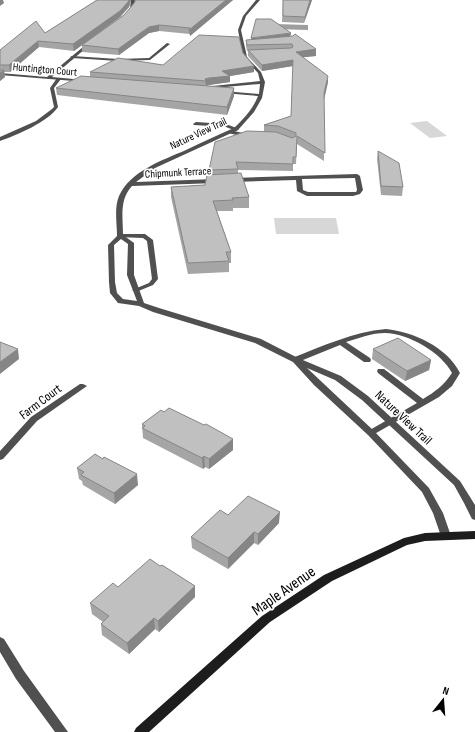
<svg xmlns="http://www.w3.org/2000/svg" width="475" height="732" viewBox="0 0 475 732" font-family="'Sofia Sans Condensed',sans-serif">
  <style>
    .green { fill: #d7d7d7 }
    .water { fill: #9e9e9e }
    .lines { fill: none; stroke-linecap: round; stroke-linejoin: round }
    .service { fill: #505050; fill-rule: evenodd }
    .minor { fill: #505050; fill-rule: evenodd }
    .secondary { fill: #1d1d1d; fill-rule: evenodd }
    .wall { fill: #a5a5a5 }
    .shaded-wall { fill: #868686 }
    .building { fill: #c0c0c0; stroke: #868686 }
    .labels { text-anchor: middle; stroke-width: 3.5; stroke-linejoin: round; paint-order: stroke }
    .far-street-label { font-size: 11px; fill: #000; stroke: #fff }
    .street-label { font-size: 13px; fill: #000; stroke: #fff }
    .near-street-label { font-size: 16px; fill: #000; stroke: #fff }
  </style>
  <rect width="100%" height="100%" fill="#fff"/>
  <!-- green -->
  <path class="green" d="M427,121L447,136L430,138L410,123Z
    M274,218H336L339,234H276Z"/>
  <!-- water -->
  <path class="water" d="M275,24L308,25V30L273,29Z"/>
  <g class="lines">
    <!-- service -->
    <path class="service" d="M167,43L170,44L150,60L118,61L72,58L70,57L72,56L118,59L149,58Z
      M57,78L61,79L54,88L58,107C48,122 17,135 0,141V137L36,121L52,109L54,107L50,88Z
      M196,122L226,124L239,129L236,131L226,127L194,125L193,124Z
      M230,130L251,135L252,136L249,138L228,133V131Z
      M120,234H145L153,240L158,279L153,285L136,292L132,290L149,283L152,279L147,241L143,238L118,237L117,236Z
      M386,329C414,332 447,347 460,373L452,386L439,397L371,436L367,433L368,431L417,403L378,373L377,371L378,369H384L423,399C435,392 444,385 452,373C442,353 408,333 385,333C372,333 359,338 346,342L370,358L371,360L370,362H364L340,345L298,362H295L291,360L292,358C323,346 353,332 386,329Z"/>
    <!-- minor -->
    <path class="minor" d="M131,0H135L134,8L127,16H125L130,8Z
      M256,0H260L246,16L241,30L247,57L261,72L265,82L262,98L254,112L238,130L155,168L136,182L216,179L219,181L216,183L132,186C119,200 123,217 123,235L134,243V275L144,303L159,308L261,339L298,358L341,376L368,396L460,481L475,505V520L472,519L464,503L454,485L362,400L335,380L307,368L374,431L429,488L443,513L451,536L450,539L446,540L442,539L433,513L422,492L368,435L314,385L293,362L255,343L153,312L139,306L118,303L110,293L109,282L108,245L117,236C117,223 114,208 119,196C130,171 163,160 186,150C202,142 218,135 234,128C244,119 253,109 258,96L223,93L221,92L223,91L259,94L260,84L203,89L201,88L203,87L260,81L258,73L243,57L238,30L243,16ZM121,239L128,244L127,275L137,301L123,299L117,293L115,282L114,245Z
      M89,42L92,43L52,77L84,80H86V82L0,75V73L47,77Z
      M357,174L360,176L363,190L360,194L353,196H307L297,191L296,180L233,182L230,180L233,178ZM355,178L357,190L356,192H308L303,190L302,179Z
      M80,384H83L87,386L37,421L3,459L0,460V451L31,417Z
      M0,637L4,639L24,671L68,732H55L16,679L0,652Z"/>
    <!-- secondary -->
    <path class="secondary" d="M475,531V539L425,541L407,545L332,581L270,622L149,732H134L136,728L262,616L324,575L404,538L425,533Z"/>
  </g>
  <!-- wall -->
  <path class="wall" d="M97,0H131L129,7L120,17L74,51L39,47L10,72H4L5,77L0,81V50L45,33Z
    M135,0H233L190,36V34L159,31L149,33L119,55L82,52V45L124,15L135,2Z
    M283,0H312L304,23L282,22Z
    M291,33L290,36L316,49V56L303,57L328,82L324,98V161L297,144L296,164H293V171L238,170V174L249,197V208H233V211H217L231,252V263H229V272L188,274L171,197V187L205,185L209,175V170L264,132V125L291,116L293,66L262,71L248,56V51H247L246,46V40H251V38Z
    M243,53L254,66V72L230,76V82L209,85L206,86L234,88V96L227,115L57,95L56,88L90,77V72L163,65Z
    M378,151L403,187L402,196L381,195L377,159Z
    M373,349L431,360L429,370L405,381L372,359Z
    M142,424L233,439V450L209,469L205,467L203,469L143,438Z
    M77,468L138,485L115,504L83,485L82,481L79,479Z
    M228,515L279,523L258,545L254,543L228,569L192,548L191,537Z
    M160,566L195,586V597L159,632L155,629L129,654L102,635L101,624L103,622L92,614L90,603L118,587Z"/>
  <!-- shaded-wall -->
  <path class="shaded-wall" d="M0,0H3L4,3L0,6Z
    M129,0H131L129,7L120,17L74,51L73,44Z
    M226,0H233L190,36L189,30Z
    M310,0H312L304,23L305,17Z
    M159,25V31L149,33L119,55L118,49L149,27Z
    M291,33L290,37L251,41V38Z
    M38,41L39,47L10,72L9,65Z
    M316,49V56L296,58V52Z
    M293,60V66L262,71V65Z
    M254,66V72L230,76V82L209,85L206,86L205,79L222,71Z
    M4,70L5,77L0,81V73Z
    M328,76V82L324,100V93Z
    M234,88V96L227,115V107Z
    M18,349L19,359L0,374V362Z
    M431,360L429,370L405,381L407,371Z
    M233,439V450L209,469V459Z
    M204,456L205,467L203,469L202,458Z
    M137,474L138,485L115,504L114,493Z
    M280,512L279,523L258,545V534Z
    M254,532V543L228,569V558Z
    M195,586V597L159,632L158,621Z
    M154,618L155,629L129,654L127,643Z"/>
  <!-- building -->
  <path class="building" d="M97,0H129L128,2L120,11L73,44L38,41L9,65H0V50L36,21L45,33Z
    M135,0H226L189,30L190,28L159,25L149,27L118,49L82,45L124,15L135,2Z
    M283,0H310L305,17L283,16Z
    M256,19H271L291,33L251,38Z
    M295,34L316,49L296,52L328,76L324,93L325,153L297,136L296,157H293V164L236,162L238,169L209,170L215,142L247,131L276,132L292,138L296,136V133L278,126L264,125L291,116L293,60L262,65L248,50L291,48L293,47L292,44L247,45L246,40L293,36Z
    M199,35L239,37L243,53L254,66L222,71L230,76L209,78L205,79L206,81L90,72L118,58L163,65Z
    M0,70H4L0,73Z
    M81,76L234,88L227,107L56,88Z
    M378,151L399,163L403,187L381,186Z
    M241,173L249,197L232,198L233,200L213,201L231,252H226L229,261L188,263L171,187L205,185L207,175Z
    M398,338L431,360L407,371L373,349Z
    M0,342L18,349L0,362Z
    M169,408L204,425L206,424L233,439L209,459L204,456L202,458L142,428L145,426L142,424L161,410L164,412Z
    M95,454L103,459L104,457L137,474L114,493L81,475L84,472L77,468Z
    M248,496L280,512L258,534L254,532L228,558L191,537L220,510L228,515Z
    M150,559L160,566L162,565L195,586L158,621L154,618L127,643L101,624L109,616L90,603L113,583L118,587Z"/>
  <g class="labels">
    <!-- far-street labels -->
    <g class="far-street-label">
      <text transform="translate(45 69) rotate(5)" y="4">Huntington Court</text>
      <text transform="translate(198 133) rotate(-25)" y="4">Nature View Trail</text>
      <text transform="translate(178 172) rotate(-3)" y="4">Chipmunk Terrace</text>
    </g>
    <!-- street labels -->
    <g class="street-label">
      <text transform="translate(40 401) rotate(-37)" y="5">Farm Court</text>
      <text transform="translate(404 417) rotate(43)" y="5">Nature View Trail</text>
    </g>
    <!-- near-street labels -->
    <g class="near-street-label">
      <text transform="translate(283 590) rotate(-35)" y="6">Maple Avenue</text>
    </g>
  </g>
  <!-- north arrow -->
  <g transform="translate(443 700) rotate(17)" stroke="#ffffff" stroke-width="3" paint-order="stroke">
  <path d="M0-3L7 15L0 10L-7 15Z" fill="#000000"/>
  <text y="-6" font-size="11" font-weight="bold" text-anchor="middle" fill="#000000">N</text>
  </g>
</svg>
